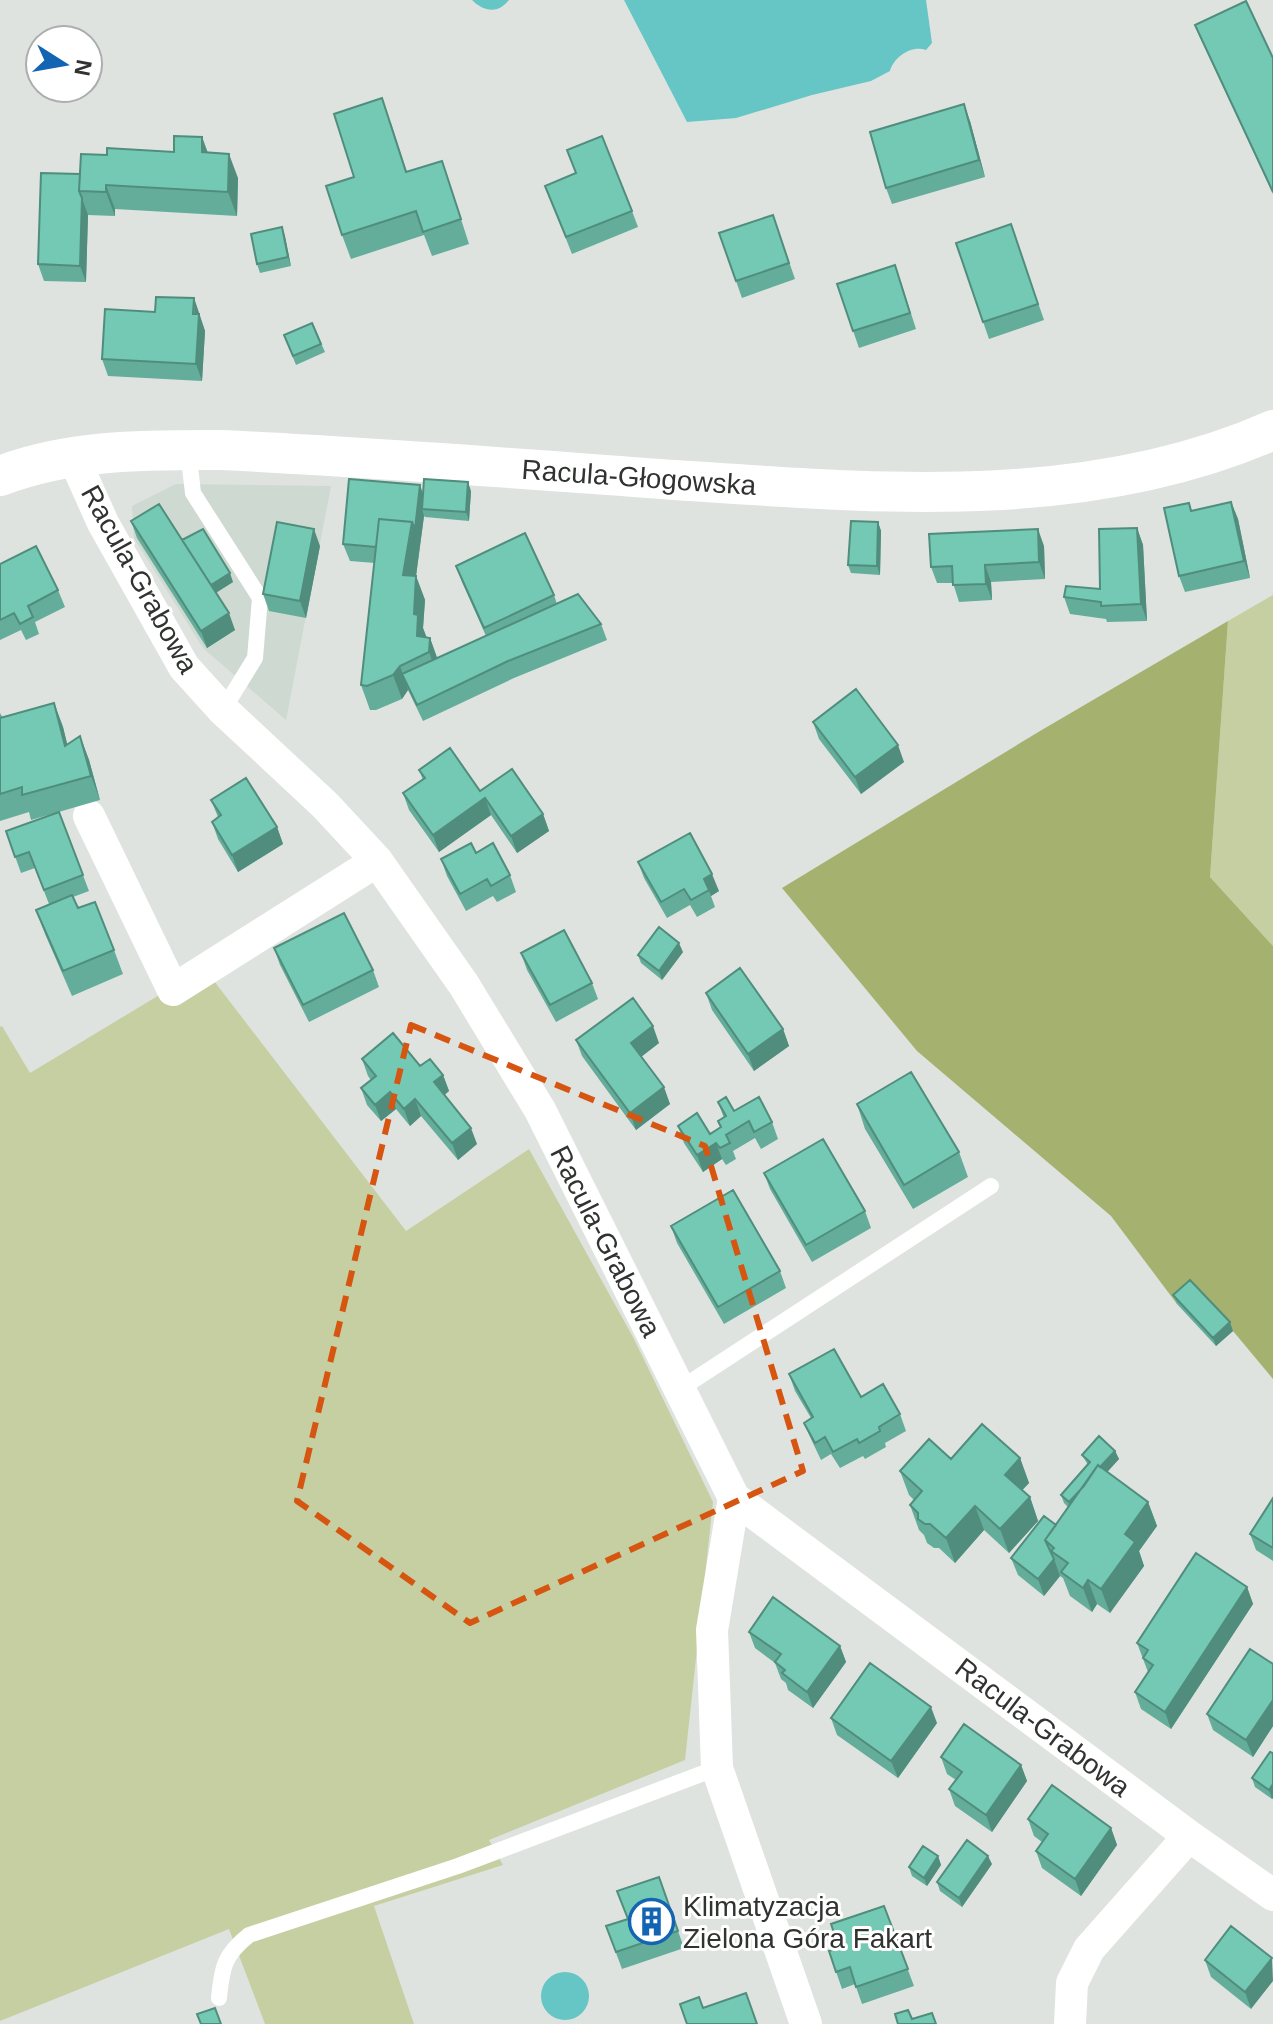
<svg xmlns="http://www.w3.org/2000/svg" width="1273" height="2024" viewBox="0 0 1273 2024" font-family="Helvetica,sans-serif">
  <style>
    .built { fill: #cdd9d1 }
    .green { fill: #c6cfa1 }
    .forest { fill: #a5b16f }
    .water { fill: #66c5c5 }
    .lines { fill: none; stroke-linecap: round; stroke-linejoin: round }
    .service { stroke: #fff; stroke-width: 16 }
    .minor { stroke: #fff; stroke-width: 32 }
    .tertiary { stroke: #fff; stroke-width: 40 }
    .wall { fill: #63ad9a }
    .shaded-wall { fill: #508d7d }
    .building { fill: #73c9b3; stroke: #508d7d; stroke-width: 2 }
    .marked { fill: none; stroke: #d65510; stroke-width: 6; stroke-dasharray: 16 10; stroke-linejoin: round }
    .labels { text-anchor: middle; stroke-width: 6; stroke-linejoin: round; paint-order: stroke }
    .street-label { font-size: 28px; fill: #313331; stroke: #fff }
    .poi-label { font-size: 28px; fill: #313331; stroke: #fff; text-anchor: start }
  </style>
  <rect width="100%" height="100%" fill="#dee3df"/>
  <!-- built -->
  <path class="built" d="M176,484L331,486L286,720L203,648L134,538L132,506Z"/>
  <!-- green -->
  <path class="green" d="M1273,595V946L1210,877L1228,621Z
    M204,968L406,1231L529,1149L634,1339L713,1502L685,1760L489,1840L503,1865L374,1906L414,2024H265L229,1929L0,2021V1027L2,1026L30,1073Z"/>
  <!-- forest -->
  <path class="forest" d="M1228,621L1210,877L1273,946V1379L1233,1331L1194,1288L1177,1304L1111,1216L917,1051L782,888L1040,731Z"/>
  <!-- water -->
  <path class="water" d="M472,0H509C498,14 484,12 472,0Z
    M624,0H926L932,43L926,50C911,45 894,57 890,71L871,81L812,95L736,118L687,122Z
    M541 1996a24 24 0 1 1 48 0a24 24 0 1 1-48 0Z"/>
  <g class="lines">
    <!-- service -->
    <path class="service" d="M188,450L193,493L260,598L255,658L223,710
      M680,1389L991,1186
      M219,1998C222,1967 224,1955 249,1935L458,1866L717,1768"/>
    <!-- minor -->
    <path class="minor" d="M73,456L103,523L184,667L223,710L325,805L377,861L464,985L540,1110L734,1498L1189,1836L1273,1895
      M89,816L173,990L377,861
      M734,1498L712,1630L717,1768L806,2024
      M1070,2024L1072,1983L1089,1949L1189,1836"/>
    <!-- tertiary -->
    <path class="tertiary" d="M0,476C70,449 146,450 221,450C372,457 523,469 675,480C874,493 1085,513 1273,430"/>
  </g>
  <!-- wall -->
  <path class="wall" d="M1195,25L1273,58V194L1198,33Z
    M970,121L985,177L892,204L886,188Z
    M391,123L407,172L450,185L469,244L432,256L424,235L351,259L342,235L354,177Z
    M202,137L208,153L238,178L237,216L115,209V216L88,215L86,282L44,281L38,264L80,174L107,155L174,152Z
    M545,186L632,211L638,227L572,254Z
    M773,215L795,279L742,298L719,233Z
    M1011,224L1044,320L989,339L956,243Z
    M282,227L291,266L260,273L257,264Z
    M901,282L916,329L859,348L837,284Z
    M194,298L205,331L202,381L108,376L102,359L155,312Z
    M312,323L325,352L296,365L287,343Z
    M471,491L469,521L425,517L424,516L416,576L425,600L423,628L427,638H430L437,658L486,636L462,582L456,566L554,595L557,604L601,624L607,640L514,678L423,721L408,690L402,699L376,710H370L361,685L375,563L350,561L343,544L423,493Z
    M1231,502L1238,519L1250,578L1185,592L1179,576L1189,503L1192,511Z
    M131,521L182,540L233,582L216,593L235,630L207,648L137,538Z
    M878,522L881,531L880,575L851,573L848,565Z
    M1137,528L1143,545L1147,621L1107,622L1106,619L1070,614L1064,597L1100,589Z
    M320,546L306,618L269,611L263,594Z
    M1044,546L1045,579L991,582L992,600L959,602L953,583H937L931,567Z
    M0,564L58,590L65,607L35,622L39,634L26,640L21,630L0,640Z
    M54,703L63,727L67,745L80,736L89,760L100,800L31,820L29,812L0,821V713L3,718Z
    M813,722L904,762L861,794L819,739Z
    M419,770L543,814L549,831L517,853L491,815L439,852L409,810L403,793L423,780Z
    M211,800L277,827L283,844L238,872L218,839L212,822L218,817Z
    M59,812L89,891L73,897L78,908L114,950L123,974L72,996L45,934L36,910L49,904L35,868L21,873L6,831Z
    M476,853L510,875L516,892L497,902L493,896L466,911L447,876L441,859Z
    M638,862L719,891L711,896L715,907L697,917L690,905L667,918L644,878Z
    M274,948L373,970L379,987L309,1022L280,965Z
    M683,952L662,980L641,963L638,955Z
    M521,953L592,983L598,999L556,1022L527,970Z
    M706,993L783,1029L789,1046L754,1071L712,1010Z
    M576,1040L659,1043L641,1057L670,1104L636,1130L582,1056Z
    M362,1059L420,1066L443,1075L449,1091L444,1095L477,1144L458,1160L421,1116L410,1126L396,1109L381,1121L367,1105L361,1088L371,1080L368,1076Z
    M718,1102L734,1111L772,1122L778,1139L761,1149L755,1138L733,1151L736,1159L726,1165L722,1159L703,1172L684,1143L678,1126L710,1134L721,1127L718,1121L724,1118Z
    M857,1104L959,1152L968,1177L913,1209L865,1129Z
    M764,1173L865,1211L871,1228L812,1262L770,1189Z
    M671,1226L780,1271L786,1288L724,1324L677,1243Z
    M1173,1295L1233,1331L1216,1346L1177,1304Z
    M789,1374L861,1397L900,1414L906,1431L885,1443L886,1447L865,1459L863,1456L840,1468L831,1454L821,1460L811,1439L804,1423L811,1418L795,1391Z
    M1115,1451L1119,1459L1107,1472L1148,1502L1157,1526L1139,1551L1144,1566L1110,1613L1097,1604L1092,1612L1070,1596L1063,1578L1060,1576L1044,1596L1018,1575L1011,1558L1056,1525L1068,1507L1064,1503L1061,1495L1088,1465L1082,1455Z
    M1020,1458L1029,1483L1022,1490L1030,1497L1038,1521L1009,1553L984,1530L955,1563L939,1548H934L927,1543L924,1535L919,1530L910,1505L914,1500L909,1495L900,1471Z
    M1273,1498V1561L1256,1550L1250,1534Z
    M1247,1587L1253,1604L1171,1729L1141,1709L1135,1692L1148,1672L1137,1643Z
    M749,1632L840,1646L846,1662L813,1708L788,1690L786,1683L781,1679L775,1663L755,1648Z
    M1273,1664V1726L1253,1757L1213,1730L1207,1714Z
    M831,1718L937,1723L898,1778L837,1735Z
    M1273,1753V1798L1272,1799L1255,1787L1252,1778Z
    M941,1757L1021,1765L1027,1781L992,1832L955,1806L949,1789L956,1780L947,1774Z
    M1028,1819L1111,1828L1117,1845L1081,1896L1042,1868L1036,1851L1042,1842L1034,1836Z
    M938,1856L941,1865L927,1886L912,1876L909,1867Z
    M992,1864L962,1907L940,1891L937,1882Z
    M659,1877L684,1948L622,1969L606,1926L628,1919Z
    M884,1906L914,1986L862,2004L855,1984L842,1989L829,1951L839,1948Z
    M1231,1926L1251,2009L1211,1977L1205,1960Z"/>
  <!-- shaded-wall -->
  <path class="shaded-wall" d="M964,104L970,121L985,177L979,160Z
    M202,137L211,162L202,152Z
    M229,154L238,178L237,216L228,192Z
    M106,185L115,209V216L106,192Z
    M82,198L88,215L86,282L80,266Z
    M282,227L285,236L291,266L288,257Z
    M194,298L205,331L202,381L196,364Z
    M468,482L471,491L469,521L466,512Z
    M420,485L426,502L422,509L424,516L416,576L425,600L423,628L427,639L417,636L414,614L403,575Z
    M1231,502L1238,519L1250,578L1244,561Z
    M878,522L881,531L880,575L877,566Z
    M1137,528L1143,545L1147,621L1141,604Z
    M314,529L320,546L306,618L300,601Z
    M1038,529L1044,546L1045,579L1039,562Z
    M985,565L991,582L992,600L986,584Z
    M230,573L233,582L212,595L209,586Z
    M229,613L235,630L207,648L201,631Z
    M430,638L439,663L438,677L429,652Z
    M400,666L408,690L402,699L393,675Z
    M54,703L63,727L74,771L65,746Z
    M80,736L89,760L100,800L91,776Z
    M898,745L904,762L861,794L855,777Z
    M485,798L491,815L439,852L433,835Z
    M543,814L549,831L517,853L511,836Z
    M277,827L283,844L238,872L232,855Z
    M712,874L719,891L711,896L704,879Z
    M679,943L683,952L662,980L659,971Z
    M653,1026L659,1043L637,1060L631,1043Z
    M783,1029L789,1046L754,1071L748,1054Z
    M443,1075L449,1091L440,1099L434,1082Z
    M664,1087L670,1104L636,1130L630,1113Z
    M390,1092L396,1109L381,1121L375,1105Z
    M415,1099L421,1116L410,1126L404,1109Z
    M471,1128L477,1144L458,1160L452,1143Z
    M716,1143L722,1159L703,1172L697,1155Z
    M1230,1322L1233,1331L1216,1346L1213,1338Z
    M1115,1451L1119,1459L1072,1511L1069,1502Z
    M1020,1458L1029,1483L1014,1499L1005,1475Z
    M1030,1497L1038,1521L1009,1553L1000,1529Z
    M1148,1502L1157,1526L1139,1551L1144,1566L1110,1613L1101,1589L1125,1534Z
    M975,1506L984,1530L955,1563L946,1538Z
    M1054,1559L1060,1576L1044,1596L1038,1579Z
    M1088,1580L1097,1604L1092,1612L1083,1588Z
    M1247,1587L1253,1604L1171,1729L1165,1712Z
    M840,1646L846,1662L813,1708L807,1692Z
    M1273,1700V1726L1253,1757L1246,1740Z
    M931,1707L937,1723L898,1778L891,1761Z
    M1021,1765L1027,1781L992,1832L986,1815Z
    M1273,1784V1798L1272,1799L1269,1790Z
    M1111,1828L1117,1845L1081,1896L1075,1879Z
    M938,1856L941,1865L927,1886L924,1878Z
    M988,1856L992,1864L962,1907L959,1898Z
    M1272,1958L1273,1981L1251,2009L1245,1992Z"/>
  <!-- building -->
  <path class="building" d="M1246,1L1273,58V192L1195,25Z
    M382,98L406,172L442,161L461,219L423,232L416,211L342,235L326,186L354,177L334,114Z
    M964,104L979,160L886,188L870,132Z
    M174,136L202,137V152L229,154L228,192L106,185V192L79,191L81,154L107,155V148L174,152Z
    M602,136L632,211L566,237L545,186L576,173L567,150Z
    M41,173L80,174L79,191L82,198L80,266L38,264Z
    M773,215L789,263L736,281L719,233Z
    M1011,224L1038,304L983,322L956,243Z
    M282,227L288,257L257,264L251,234Z
    M895,265L910,313L853,331L837,284Z
    M156,297L194,298L193,314H199L196,364L102,359L105,309L155,312Z
    M312,323L321,344L293,356L284,335Z
    M349,479L420,485L415,529L412,522L379,519L376,547L343,544Z
    M424,479L468,482L466,512L422,509Z
    M1231,502L1244,561L1179,576L1164,508L1189,503L1191,511Z
    M159,504L229,613L201,631L131,521Z
    M379,519L412,522L403,575L416,576L414,614L418,615L417,636L430,638L429,652L400,666L393,675L367,686L361,685Z
    M851,521L878,522L877,566L848,565Z
    M277,522L314,529L300,601L263,594Z
    M1137,528L1141,604L1101,606V602L1064,597L1066,586L1100,589L1099,529Z
    M203,529L230,573L211,585L182,540Z
    M1038,529L1039,562L985,565L986,584L953,585L952,566L931,567L929,534Z
    M525,533L554,595L484,628L456,566Z
    M36,546L58,590L28,606L33,617L20,624L14,613L0,620V564Z
    M578,594L601,624L508,661L417,705L402,674Z
    M856,689L898,745L855,777L813,722Z
    M54,703L65,746L80,736L91,776L22,795V787L0,794V718Z
    M450,748L480,791L512,769L543,814L511,836L485,798L433,835L403,793L425,778L419,770Z
    M246,778L277,827L232,855L212,822L221,815L211,800Z
    M59,812L83,875L44,890L29,852L15,857L6,831Z
    M690,833L712,874L704,879L709,890L691,900L684,889L661,902L638,862Z
    M471,843L476,853L493,843L510,875L491,886L487,879L460,894L441,859Z
    M72,895L78,908L95,902L114,950L63,971L36,910Z
    M344,913L373,970L303,1005L274,948Z
    M659,927L679,943L659,971L638,955Z
    M564,930L592,983L550,1005L521,953Z
    M740,968L783,1029L748,1054L706,993Z
    M633,998L653,1026L631,1043L664,1087L630,1113L576,1040Z
    M393,1033L420,1066L430,1059L443,1075L434,1082L471,1128L452,1143L415,1099L404,1109L390,1092L375,1105L361,1088L376,1076L362,1059Z
    M911,1072L959,1152L904,1185L857,1104Z
    M726,1097L734,1111L759,1097L772,1122L754,1132L749,1121L726,1135L730,1143L720,1148L716,1143L697,1155L678,1126L697,1113L710,1134L721,1127L718,1121L726,1116L718,1102Z
    M823,1139L865,1211L806,1245L764,1173Z
    M733,1190L780,1271L718,1307L671,1226Z
    M1190,1280L1230,1322L1213,1338L1173,1295Z
    M834,1349L861,1397L883,1384L900,1414L879,1427L880,1431L859,1443L857,1439L833,1452L825,1437L815,1443L804,1423L813,1417L789,1374Z
    M982,1424L1020,1458L1005,1475L1030,1497L1000,1529L975,1506L946,1538L930,1524H925L918,1519V1513L910,1505L922,1491L900,1471L929,1439L951,1459Z
    M1099,1436L1115,1451L1100,1467L1098,1465L1084,1486L1069,1502L1061,1495L1090,1462L1082,1455Z
    M1098,1465L1148,1502L1125,1534L1135,1542L1101,1589L1088,1580L1083,1588L1061,1572L1068,1563L1051,1551L1054,1548L1045,1540Z
    M1273,1498V1548L1250,1534Z
    M1044,1516L1056,1525L1045,1540L1054,1559L1038,1579L1011,1558Z
    M1196,1553L1247,1587L1165,1712L1135,1692L1153,1665L1143,1658L1148,1650L1137,1643Z
    M773,1597L840,1646L807,1692L782,1673L785,1670L775,1662L781,1654L749,1632Z
    M1250,1649L1273,1664V1700L1246,1740L1207,1714Z
    M870,1663L931,1707L891,1761L831,1718Z
    M964,1724L1021,1765L986,1815L949,1789L962,1772L941,1757Z
    M1270,1752L1273,1753V1784L1269,1790L1252,1778Z
    M1052,1785L1111,1828L1075,1879L1036,1851L1048,1834L1028,1819Z
    M967,1840L988,1856L959,1898L937,1882Z
    M923,1846L938,1856L924,1878L909,1867Z
    M659,1877L678,1931L616,1952L606,1926L628,1919L617,1891Z
    M884,1906L908,1969L856,1987L850,1967L836,1972L829,1951L839,1948L831,1924Z
    M1231,1926L1272,1958L1245,1992L1205,1960Z
    M746,1993L757,2024H687L680,2004L699,1997L703,2008Z
    M215,2008L221,2024H201L197,2014Z
    M908,2010L912,2019L932,2013L936,2024H898L895,2014Z"/>
  <!-- marked area -->
  <path class="marked" d="M411,1025L705,1146L803,1471L470,1623L297,1501Z"/>
  <!-- icons -->
  <defs>
    <symbol id="building-ring" viewBox="-11 -11 22 22"><circle r="9.5" fill="#fff" stroke="#1364b3" stroke-width="1.5"/><path d="M-4-6H4V6H1V3H-1V6H-4ZM-2.5-4.3h1.7v1.8h-1.7ZM.8-4.3h1.7v1.8H.8ZM-2.5-1h1.7V.8h-1.7ZM.8-1h1.7V.8H.8Z" fill="#1364b3"/></symbol>
  </defs>
  <g fill-rule="evenodd">
    <use href="#building-ring" x="626" y="1896" width="51" height="51"/>
  </g>
  <g class="labels">
    <!-- street labels -->
    <g class="street-label">
      <text transform="translate(639 477) rotate(4)" y="10">Racula-Głogowska</text>
      <text transform="translate(140 579) rotate(61)" y="10">Racula-Grabowa</text>
      <text transform="translate(606 1241) rotate(63)" y="10">Racula-Grabowa</text>
      <text transform="translate(1043 1727) rotate(37)" y="10">Racula-Grabowa</text>
    </g>
    <!-- poi labels -->
    <g class="poi-label">
      <text x="683" y="1916">Klimatyzacja<tspan x="683" dy="32">Zielona Góra Fakart</tspan></text>
    </g>
  </g>
  <!-- north arrow -->
  <g transform="translate(64 64) rotate(101)"><circle r="38" fill="#ffffff" stroke="#adadad" stroke-width="2"/>
  <path d="M0-6L14 30L0 20L-14 30Z" fill="#1364b3"/>
  <text y="-12" font-size="22" font-weight="bold" text-anchor="middle" fill="#313331">N</text>
  </g>
</svg>
